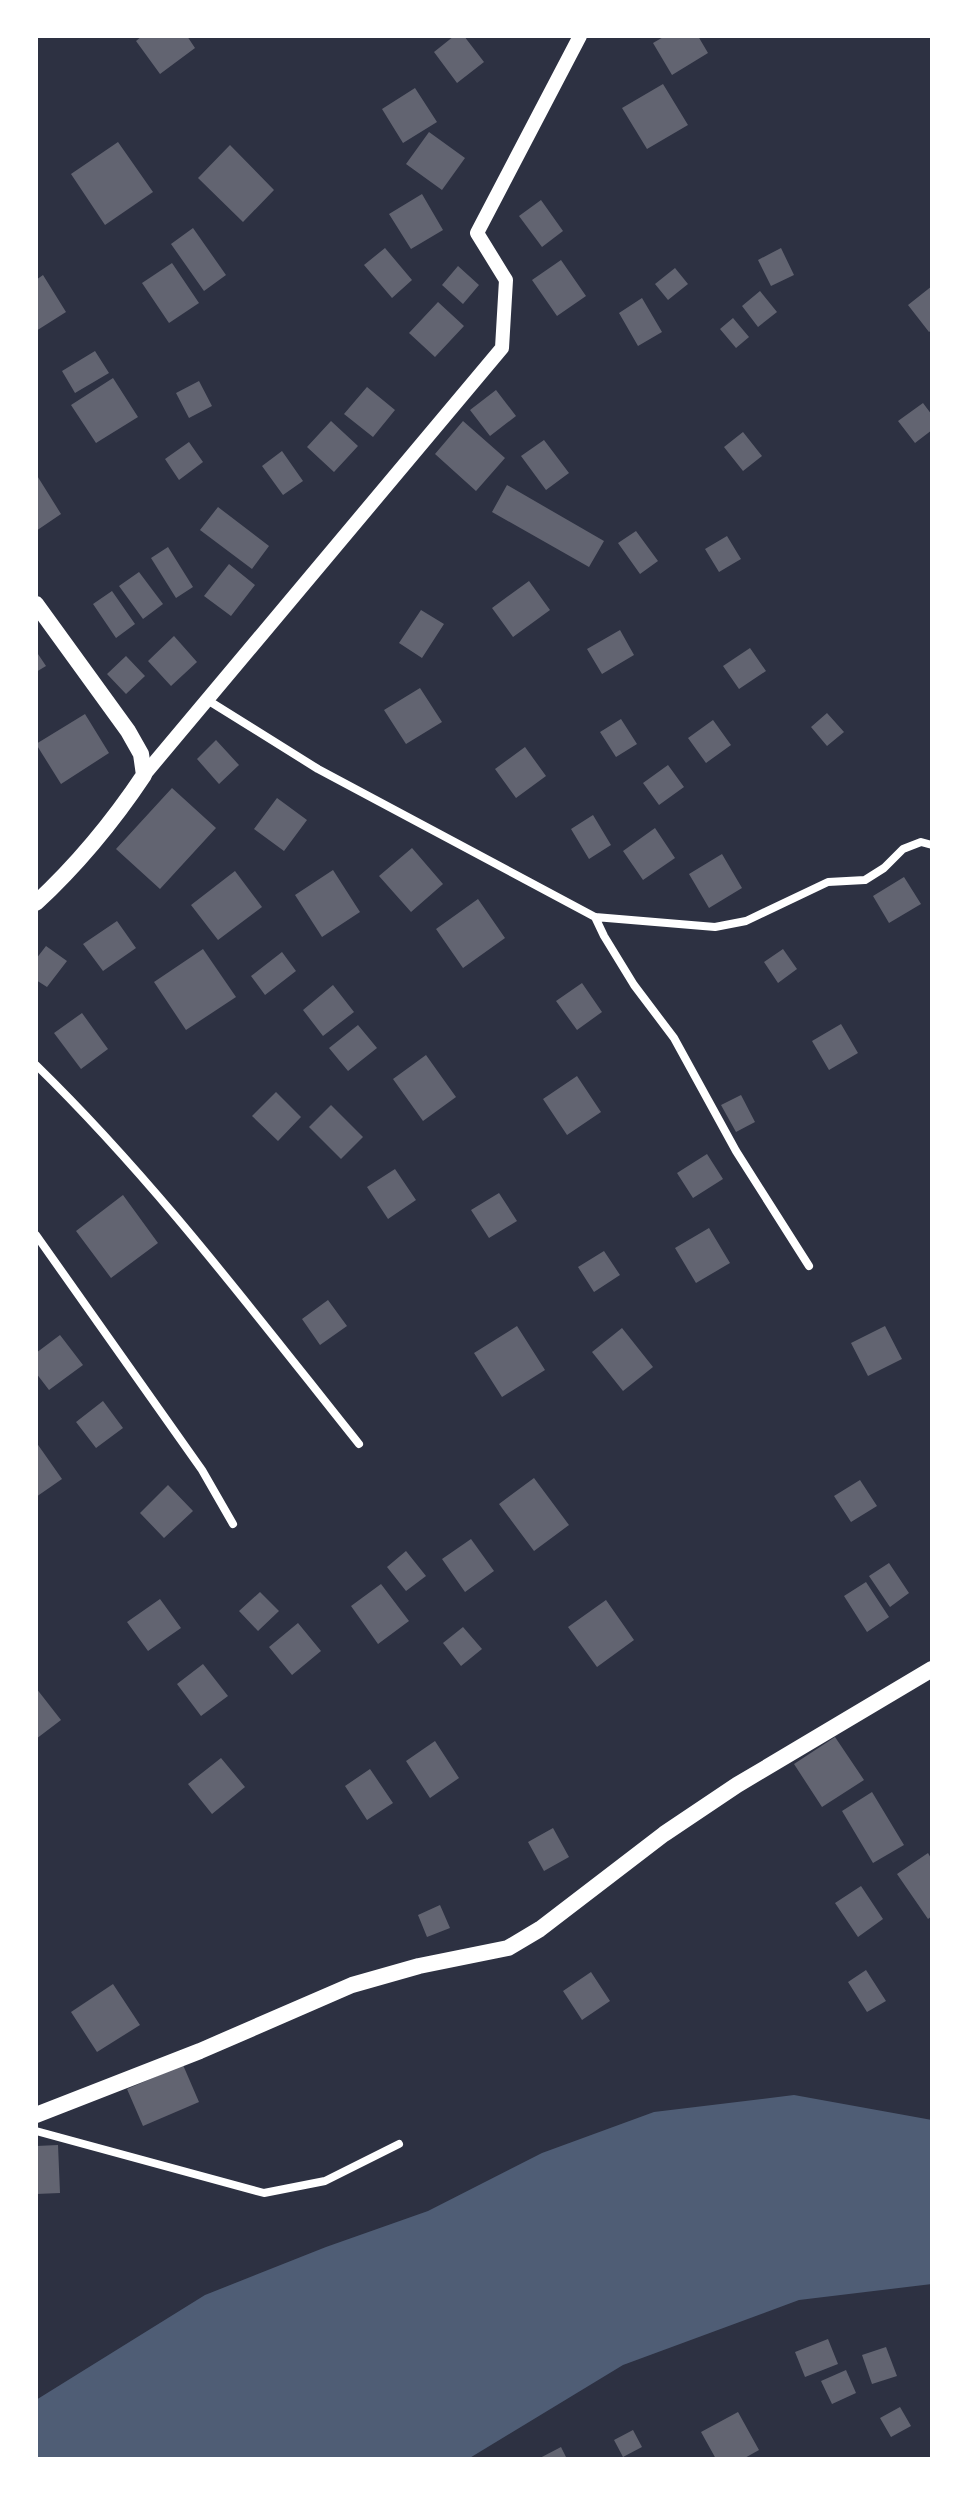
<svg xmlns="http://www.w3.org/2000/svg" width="968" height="2495" viewBox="0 0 968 2495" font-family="Karla,sans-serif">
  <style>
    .water { fill: #4f5d75 }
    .building { fill: #626471 }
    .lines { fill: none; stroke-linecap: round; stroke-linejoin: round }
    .minor { stroke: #fff; stroke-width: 8 }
    .tertiary { stroke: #fff; stroke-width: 14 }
    .secondary { stroke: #fff; stroke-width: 16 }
  </style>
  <rect width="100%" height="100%" fill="#2d3142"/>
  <!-- water -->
  <path class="water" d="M794,2095L932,2120V2284L799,2300L623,2365L468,2459H36V2400L205,2295L326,2247L428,2211L542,2153L654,2112Z"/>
  <!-- building -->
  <path class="building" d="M142,36H187L195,48L160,74L136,41Z
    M454,36H464L484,62L457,83L434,52Z
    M665,36H698L708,53L672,75L653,43Z
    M663,84L688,125L647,149L622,108Z
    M415,88L437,122L403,143L382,109Z
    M429,132L465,158L442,190L406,164Z
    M118,142L153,192L105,225L71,174Z
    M230,145L274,190L243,222L198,178Z
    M422,194L443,230L411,249L389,214Z
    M541,200L563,231L542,247L519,216Z
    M193,228L226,275L204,291L171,244Z
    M385,248L412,280L392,298L364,265Z
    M781,248L794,275L771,286L758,260Z
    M561,260L586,296L557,316L532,280Z
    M172,263L199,303L169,323L142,283Z
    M458,266L479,285L463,304L442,285Z
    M675,268L688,284L668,300L655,284Z
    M43,275L66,312L36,331V280Z
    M932,286V330L929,332L908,305Z
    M760,291L777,312L758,327L742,306Z
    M642,298L662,332L638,346L619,313Z
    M438,302L464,326L435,357L409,333Z
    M733,318L749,337L736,348L720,329Z
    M95,351L109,373L75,393L62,371Z
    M113,378L138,417L96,443L71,405Z
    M199,381L212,406L189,418L176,393Z
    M367,387L395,410L373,437L344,414Z
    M496,390L516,416L490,436L470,410Z
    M923,403L932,415V430L915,443L898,421Z
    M331,421L358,446L334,472L307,447Z
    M463,421L505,458L476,491L435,454Z
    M743,432L762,456L743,471L724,447Z
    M544,440L569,473L546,490L521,456Z
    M189,442L203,462L179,480L165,459Z
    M282,451L303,481L283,495L262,466Z
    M36,474L61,514L36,531Z
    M507,485L604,541L589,567L492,512Z
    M218,507L269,546L252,569L200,530Z
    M636,531L658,561L640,574L618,543Z
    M727,536L741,559L719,572L705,549Z
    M168,547L193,587L176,598L151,558Z
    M229,564L255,585L231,616L204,596Z
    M139,572L163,604L143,619L119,586Z
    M529,581L550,610L513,637L492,608Z
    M112,591L135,624L116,638L93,604Z
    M421,610L444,624L422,658L399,643Z
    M620,630L634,655L602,674L587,649Z
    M174,636L197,662L171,686L148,661Z
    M750,648L766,671L739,689L723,666Z
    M36,651L46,666L36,672Z
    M126,656L145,676L126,694L107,674Z
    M420,688L442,722L406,744L384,710Z
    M827,713L844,732L827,746L811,727Z
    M85,714L109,753L61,784L36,744Z
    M621,719L637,744L616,757L600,732Z
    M713,720L731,745L706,763L688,738Z
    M216,740L239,765L219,784L197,759Z
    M525,747L546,776L516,798L495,769Z
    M668,765L684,787L659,805L643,783Z
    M172,788L216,828L160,889L116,849Z
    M277,798L307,820L284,851L254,829Z
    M593,815L611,845L589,859L571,829Z
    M655,828L675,858L643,880L623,851Z
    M412,848L443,884L411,912L379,876Z
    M722,854L742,888L709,908L689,874Z
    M333,870L360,912L322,937L295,895Z
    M235,871L262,907L218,940L191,905Z
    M904,877L921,904L889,923L873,896Z
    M478,899L505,938L463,968L436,929Z
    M117,921L136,948L103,971L83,944Z
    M46,946L67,961L47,987L36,980V959Z
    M203,949L236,997L186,1030L154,982Z
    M783,949L797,969L778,983L764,962Z
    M282,952L296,971L265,995L251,976Z
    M582,983L602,1012L577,1030L556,1001Z
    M333,985L354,1012L323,1036L303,1010Z
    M82,1013L108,1049L81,1069L54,1033Z
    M841,1024L858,1053L829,1070L812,1041Z
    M358,1025L377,1048L348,1071L329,1048Z
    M426,1055L456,1097L423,1121L393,1079Z
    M577,1076L601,1112L567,1135L543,1099Z
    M276,1092L301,1117L278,1141L252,1116Z
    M741,1095L755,1122L736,1132L721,1105Z
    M331,1105L363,1137L341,1159L309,1127Z
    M707,1154L723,1179L693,1198L677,1173Z
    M395,1169L416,1200L388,1219L367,1187Z
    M499,1193L517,1221L489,1238L471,1210Z
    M123,1195L158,1243L111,1278L76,1231Z
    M709,1228L730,1263L696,1283L675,1248Z
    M604,1251L620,1275L594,1292L578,1267Z
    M328,1300L347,1326L320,1345L302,1319Z
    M517,1326L545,1370L502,1397L474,1353Z
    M885,1326L902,1359L868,1376L851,1343Z
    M622,1328L653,1367L623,1391L592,1352Z
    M60,1335L83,1365L49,1390L36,1373V1353Z
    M103,1401L123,1428L96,1448L76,1422Z
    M36,1442L62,1479L36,1497Z
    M534,1478L569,1525L534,1551L499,1504Z
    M860,1480L877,1506L851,1522L834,1496Z
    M168,1485L193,1511L164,1538L140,1513Z
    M471,1539L494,1571L465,1592L442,1559Z
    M406,1551L426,1576L406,1591L387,1567Z
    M889,1563L909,1593L890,1607L869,1576Z
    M866,1582L889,1617L867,1632L844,1596Z
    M381,1584L409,1621L378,1644L351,1606Z
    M260,1592L279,1611L258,1631L239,1611Z
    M160,1599L181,1628L148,1651L127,1622Z
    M606,1600L634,1640L597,1667L568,1627Z
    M298,1623L321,1651L292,1675L269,1647Z
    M463,1627L482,1649L461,1666L443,1643Z
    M203,1664L228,1696L201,1716L177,1684Z
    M36,1688L61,1720L36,1739Z
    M835,1737L864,1780L822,1807L794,1764Z
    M435,1741L459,1778L430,1798L406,1761Z
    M221,1758L245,1787L212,1814L188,1784Z
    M370,1769L393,1803L367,1820L345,1786Z
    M872,1792L904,1845L873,1863L842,1811Z
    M553,1828L569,1857L544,1871L528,1842Z
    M928,1853L932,1860V1916L928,1919L897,1874Z
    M861,1886L883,1919L858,1937L835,1903Z
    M440,1905L450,1928L427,1937L418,1915Z
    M866,1970L886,2001L867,2012L848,1982Z
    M591,1972L610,2001L582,2020L563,1991Z
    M113,1984L140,2025L97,2052L71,2012Z
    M183,2065L199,2102L143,2126L127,2089Z
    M58,2145L60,2193L36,2194V2146Z
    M828,2339L838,2364L805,2377L795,2352Z
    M886,2347L897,2376L872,2384L862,2355Z
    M846,2370L856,2393L832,2404L821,2381Z
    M900,2407L911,2426L891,2437L880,2418Z
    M738,2412L759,2450L743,2459H716L701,2432Z
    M633,2430L642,2447L623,2457L614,2440Z
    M561,2447L567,2459H538Z"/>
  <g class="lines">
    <!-- minor -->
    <path class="minor" d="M209,701L318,769L595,917L715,927L746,921L828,882L865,880L884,868L903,849L921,842L932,845
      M595,917L604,936L634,985L674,1038L736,1151L809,1266
      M36,1065C155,1181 255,1314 359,1444
      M36,1235L202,1470L233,1524
      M36,2131L264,2193L325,2181L399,2144"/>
    <!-- tertiary -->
    <path class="tertiary" d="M144,775L502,348L506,280L477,233L580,36"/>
    <!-- secondary -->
    <path class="secondary" d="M36,604L128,731L141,754L144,775C112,823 78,864 36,903
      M36,2115L200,2051L352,1985L419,1966L508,1948L540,1929L664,1834L737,1785L932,1669"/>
  </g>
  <!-- border -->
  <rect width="968" height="2495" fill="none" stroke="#ffffff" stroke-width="76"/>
</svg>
